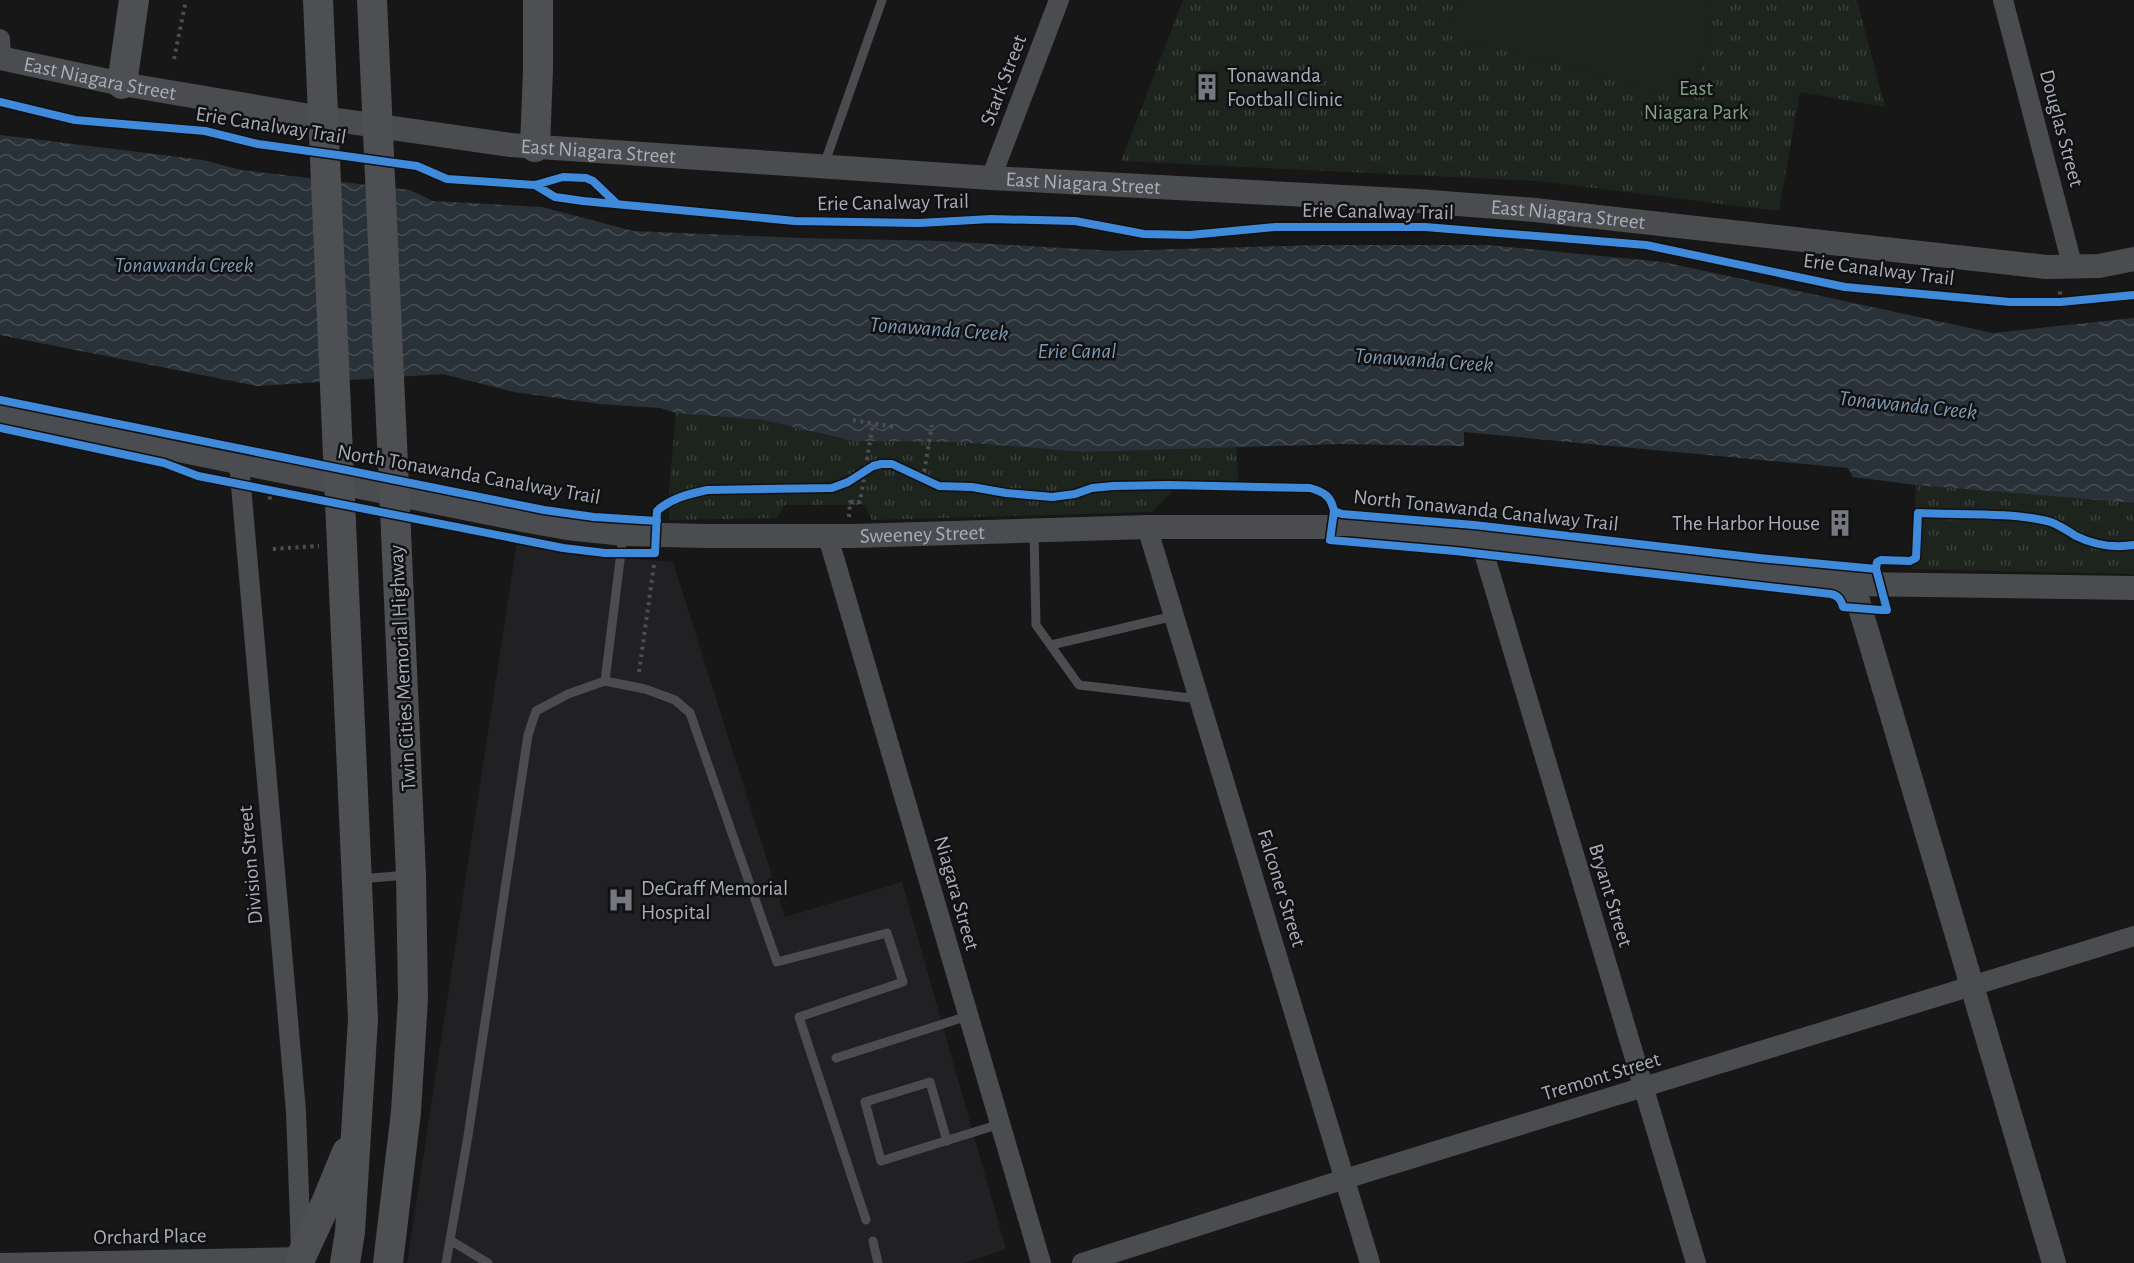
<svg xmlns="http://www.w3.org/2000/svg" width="2134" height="1263" viewBox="0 0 2134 1263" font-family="'Alegreya Sans',sans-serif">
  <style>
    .built { fill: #212123 }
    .park { fill: url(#park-tufts) }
    .pitch { fill: #1d241e }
    .water { fill: url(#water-waves) }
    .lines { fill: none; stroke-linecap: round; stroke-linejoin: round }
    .path { stroke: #4d4e52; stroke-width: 4; stroke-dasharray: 3 4.5; stroke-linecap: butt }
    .service { stroke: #4b4c50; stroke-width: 9 }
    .minor { stroke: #4b4c50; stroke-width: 20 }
    .tertiary { stroke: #4b4c50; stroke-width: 24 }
    .primary { stroke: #4d4f52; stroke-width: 30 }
    .primary-bridge { stroke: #4d4f52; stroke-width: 30 }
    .cycleway-casing { stroke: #111113; stroke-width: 11 }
    .cycleway { stroke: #408adc; stroke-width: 8 }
    .labels { text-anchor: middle; stroke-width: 5; stroke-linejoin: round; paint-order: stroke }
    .poi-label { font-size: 21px; fill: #a8adb8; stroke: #111113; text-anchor: start }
    .street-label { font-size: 21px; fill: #a8adb8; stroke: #111113 }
    .park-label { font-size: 21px; fill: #7fa381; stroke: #111113 }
    .water-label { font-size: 22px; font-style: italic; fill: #7f9bb3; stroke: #111113 }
  </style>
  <defs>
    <pattern id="park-tufts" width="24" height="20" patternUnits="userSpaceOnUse" patternTransform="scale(1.5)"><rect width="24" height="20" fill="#1d241e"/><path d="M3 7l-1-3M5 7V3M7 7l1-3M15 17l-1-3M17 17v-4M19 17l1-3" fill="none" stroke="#3b413d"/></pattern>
    <pattern id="water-waves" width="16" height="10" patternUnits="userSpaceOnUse" patternTransform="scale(1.5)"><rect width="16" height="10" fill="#2a3239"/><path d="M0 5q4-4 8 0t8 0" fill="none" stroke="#464d54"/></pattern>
  </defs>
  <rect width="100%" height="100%" fill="#171717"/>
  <!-- built -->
  <path class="built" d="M517,542L577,554L673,562L785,917L902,882L1006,1249L964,1263H407Z"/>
  <!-- park -->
  <path class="park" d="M1183,0H1857L1885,107L1800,92L1779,211L1537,181L1121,161Z
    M676,413L763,420L854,441L960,442L1083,452L1236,446L1239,489L1174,490L1152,512L872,520L865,505H785L777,518L669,520V490Z
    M1916,485L2134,503V574L1912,569Z"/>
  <!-- pitch -->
  <path class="pitch" d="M1458,0H1707C1712,30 1702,61 1696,90L1683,96L1461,39L1452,21Z"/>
  <!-- water -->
  <path class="water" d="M0,135L203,160L241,170L410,190L433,201L542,207L633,231L802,238L942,241L1113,251L1318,245H1487L1663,262L1993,333L2134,318V503L1916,485L1853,477L1848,468L1464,432V446L1340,444L1083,452L960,442L854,441L763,420L676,413L660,408L600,404L514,392L443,374L257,386L0,335Z"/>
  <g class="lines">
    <!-- path -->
    <path class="path" d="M174,59L186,0
      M2060,302V288
      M853,420L895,427
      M923,479L932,425
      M269,489L270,500
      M849,517L850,502H860L873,423
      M273,549L319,546
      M639,672L654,565"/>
    <!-- service -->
    <path class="service" d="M824,165L882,0
      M1034,532L1036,625L1079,685L1199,699
      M1051,645L1174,616
      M605,681L645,689L675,700L690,713L777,962L887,933L903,982L799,1017L866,1220
      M359,879L408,875
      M836,1058L968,1016
      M947,1141L930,1082L865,1102L881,1161L1000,1124
      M450,1240L488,1263
      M873,1241L878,1263
      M446,1263L468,1136L528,735L536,711L568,694L605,681L623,536"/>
    <!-- minor -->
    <path class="minor" d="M2003,0L2073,268
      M0,39L1,58
      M991,178L1059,0
      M239,463L296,1111L301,1250
      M1147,527L1370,1263
      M828,537L1041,1263
      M1480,540L1696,1263
      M0,1263L301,1257
      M1082,1263L1345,1179L2134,936"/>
    <!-- tertiary -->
    <g class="tertiary">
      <path id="s1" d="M0,58L122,84L316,117L511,145L991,178L1418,201L1535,210L2046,267L2099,266L2134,259"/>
      <path id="s2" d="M0,414L528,521L567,528L624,534L705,536H854L1147,527H1331L1480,540L1853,584L2134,588"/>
      <path d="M1853,584L2054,1263"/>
    </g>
    <!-- primary -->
    <path class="primary" d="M122,84L134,0
      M535,147L538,69V0
      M341,523L363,1019L350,1232L345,1263
      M301,1257L326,1203L347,1152
      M388,1263L406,1112L413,999L411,875L396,532"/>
    <!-- primary-bridge -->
    <path class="primary-bridge" d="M318,0L341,523
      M372,0L396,532"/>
    <defs>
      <path id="cycleway" d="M0,102L75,120L205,131L258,144L417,166L447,179L535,185L563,177L586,178L593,181L617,204
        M535,185L555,197L583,201L795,221L919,223L991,219L1075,221L1144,234L1190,235L1275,227H1425L1646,245L1845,287L2010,302H2060L2134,295
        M0,400L544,510L594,517L657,521
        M0,428L164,463L198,476L563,548L605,553H655L657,511C671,498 689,494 707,490L832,488L848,482L873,466L881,464H892L939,486L972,487L1006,493L1052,497L1075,494L1092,488L1113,486L1169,485L1310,488C1324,492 1331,496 1334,511
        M1334,511L1330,540L1455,551L1831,594C1839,596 1841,600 1843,607L1881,610H1887L1876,569L1877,562L1881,560L1910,561L1916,558L1918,513C1957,515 2010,512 2047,521C2057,523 2067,531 2076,536C2094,545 2114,548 2134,545
        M1334,511L1342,514L1474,525L1759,558L1876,569"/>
    </defs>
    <!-- cycleway casing -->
    <use href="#cycleway" class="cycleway-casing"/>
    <!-- cycleway -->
    <use href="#cycleway" class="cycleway"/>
  </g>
  <!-- icons -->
  <defs>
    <symbol id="building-bare" viewBox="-9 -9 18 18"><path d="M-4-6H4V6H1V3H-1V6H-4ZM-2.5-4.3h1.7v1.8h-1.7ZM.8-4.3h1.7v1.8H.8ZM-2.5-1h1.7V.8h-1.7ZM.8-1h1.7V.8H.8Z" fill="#757880" stroke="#111113" stroke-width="2.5" paint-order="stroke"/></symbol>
    <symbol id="hospital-bare" viewBox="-9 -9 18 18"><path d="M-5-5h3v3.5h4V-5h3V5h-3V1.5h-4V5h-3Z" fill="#757880" stroke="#111113" stroke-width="2.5" paint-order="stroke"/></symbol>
  </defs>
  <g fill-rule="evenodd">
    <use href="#building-bare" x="1188" y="68" width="38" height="38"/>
    <use href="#building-bare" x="1821" y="504" width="38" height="38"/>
    <use href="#hospital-bare" x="602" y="881" width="38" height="38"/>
  </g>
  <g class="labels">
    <!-- poi labels -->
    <g class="poi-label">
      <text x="1227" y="82">Tonawanda<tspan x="1227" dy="24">Football Clinic</tspan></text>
      <text x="1820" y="530" text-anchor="end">The Harbor House</text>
      <text x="641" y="895">DeGraff Memorial<tspan x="641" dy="24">Hospital</tspan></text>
    </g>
    <!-- street labels -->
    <g class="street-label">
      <text dy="7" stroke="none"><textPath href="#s1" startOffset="102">East Niagara Street</textPath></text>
      <text transform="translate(1003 80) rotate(-69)" y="7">Stark Street</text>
      <text transform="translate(271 125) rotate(9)" y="7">Erie Canalway Trail</text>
      <text transform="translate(2062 128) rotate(75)" y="7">Douglas Street</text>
      <text dy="7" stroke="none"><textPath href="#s1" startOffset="606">East Niagara Street</textPath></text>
      <text dy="7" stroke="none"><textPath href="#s1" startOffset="1092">East Niagara Street</textPath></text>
      <text transform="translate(893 202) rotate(-1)" y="7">Erie Canalway Trail</text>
      <text transform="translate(1378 211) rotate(1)" y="7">Erie Canalway Trail</text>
      <text dy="7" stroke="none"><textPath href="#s1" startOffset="1578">East Niagara Street</textPath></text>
      <text transform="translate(1879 269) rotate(7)" y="7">Erie Canalway Trail</text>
      <text transform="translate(469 474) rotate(10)" y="7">North Tonawanda Canalway Trail</text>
      <text transform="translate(1486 510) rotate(6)" y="7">North Tonawanda Canalway Trail</text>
      <text dy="7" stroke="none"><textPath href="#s2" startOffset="934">Sweeney Street</textPath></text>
      <text transform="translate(402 668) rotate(-93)" y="7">Twin Cities Memorial Highway</text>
      <text transform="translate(250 865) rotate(-95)" y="7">Division Street</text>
      <text transform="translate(1282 888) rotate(73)" y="7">Falconer Street</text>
      <text transform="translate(957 893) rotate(74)" y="7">Niagara Street</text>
      <text transform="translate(1611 895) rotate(73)" y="7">Bryant Street</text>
      <text transform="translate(1601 1076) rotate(-17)" y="7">Tremont Street</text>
      <text transform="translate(150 1236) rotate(-1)" y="7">Orchard Place</text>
    </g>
    <!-- park labels -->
    <g class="park-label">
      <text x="1696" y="95">East<tspan x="1696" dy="24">Niagara Park</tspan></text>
    </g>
    <!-- water labels -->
    <g class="water-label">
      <text x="184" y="272">Tonawanda Creek</text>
      <text transform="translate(939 328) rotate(4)" y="8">Tonawanda Creek</text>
      <text x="1077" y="358">Erie Canal</text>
      <text transform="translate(1424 359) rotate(4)" y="8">Tonawanda Creek</text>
      <text transform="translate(1908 404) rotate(6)" y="8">Tonawanda Creek</text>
    </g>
  </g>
</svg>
